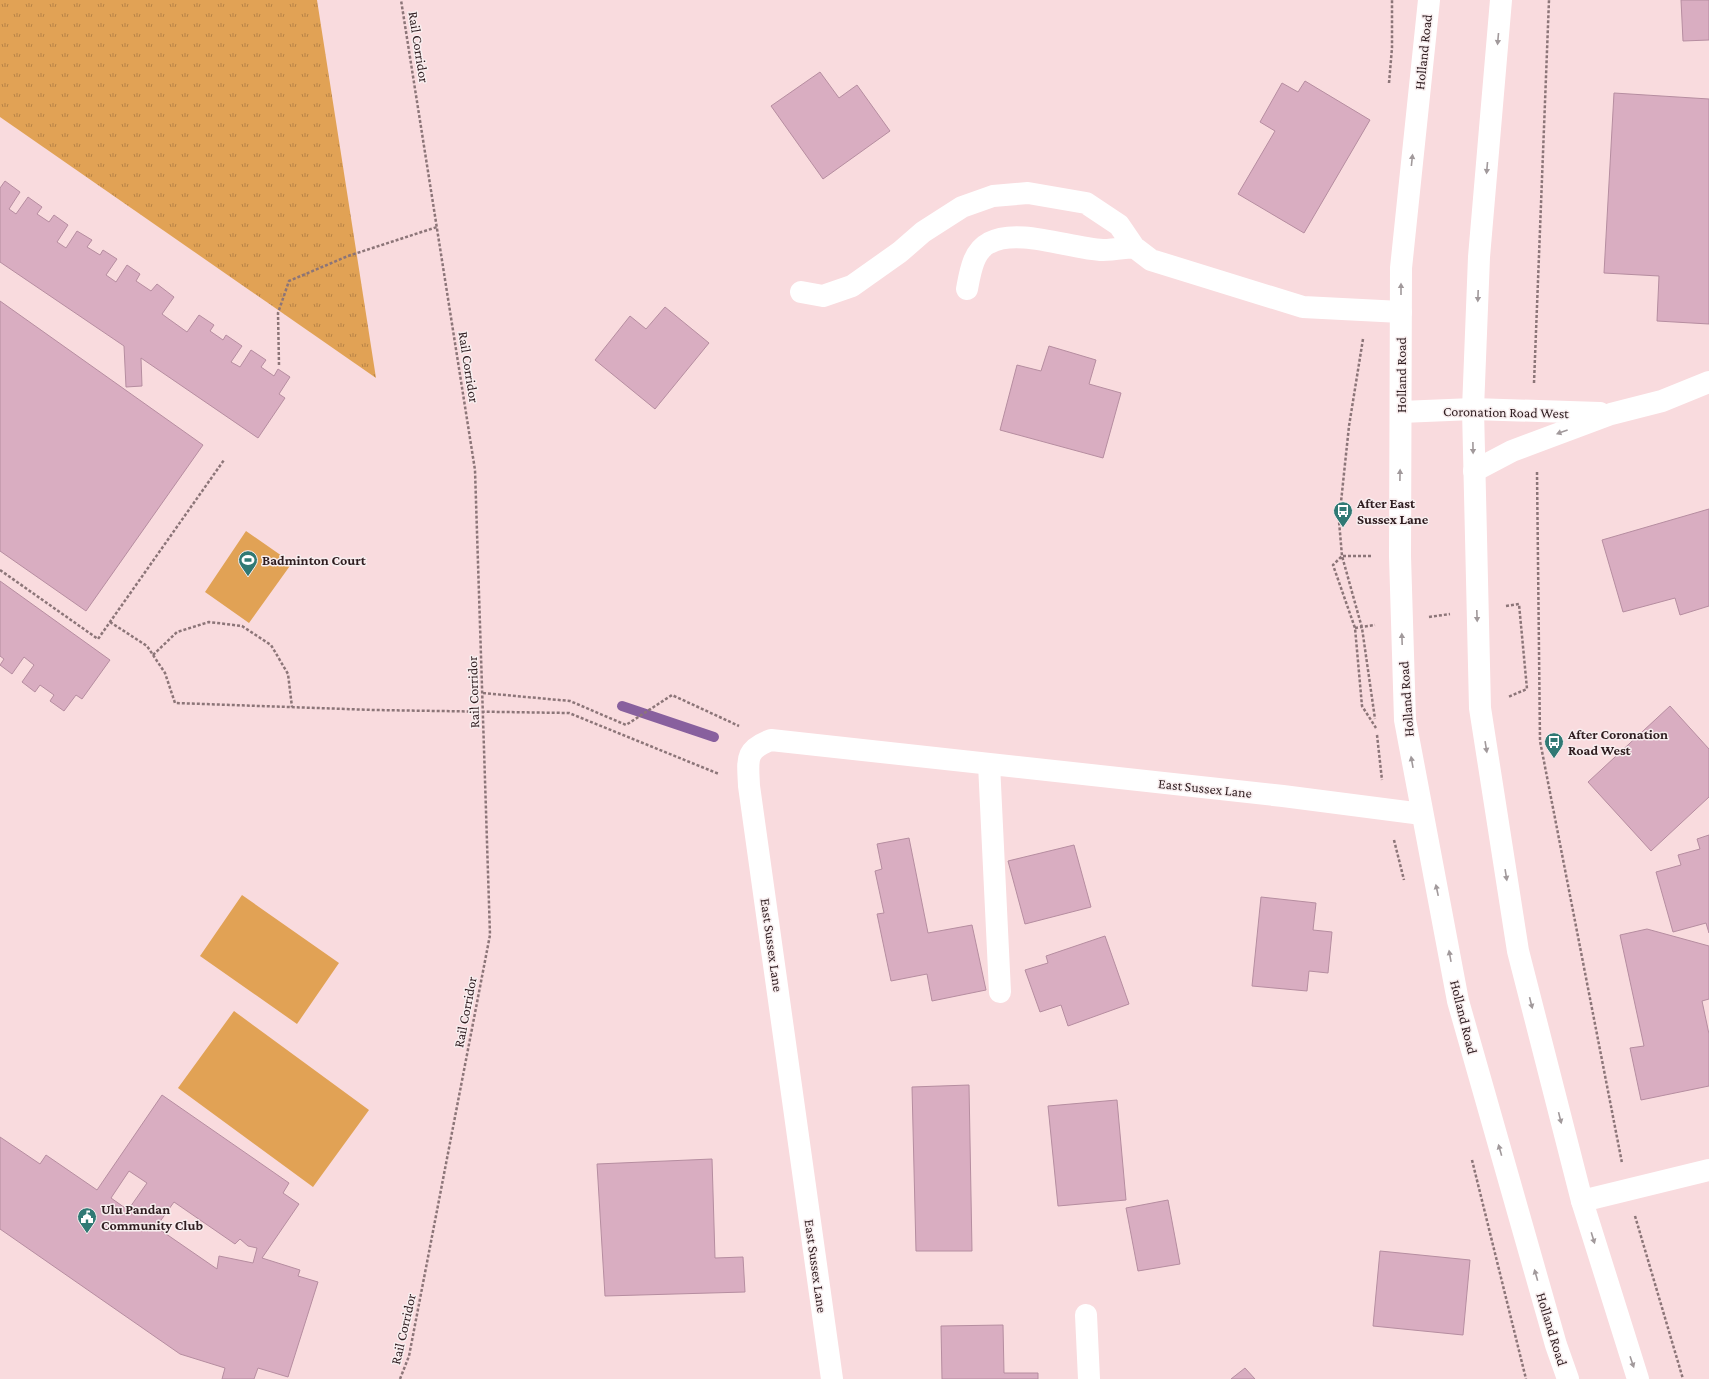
<svg xmlns="http://www.w3.org/2000/svg" width="1709" height="1379" viewBox="0 0 1709 1379" font-family="'Crimson Pro',serif">
  <style>
    .grass { fill: url(#grass-tufts) }
    .pitch { fill: #e1a255 }
    .lines { fill: none; stroke-linecap: round; stroke-linejoin: round }
    .stream { stroke: #88609e; stroke-width: 10 }
    .building { fill: #d9adc1; stroke: #b68da0; fill-rule: evenodd }
    .path { stroke: #8c7578; stroke-width: 2.5; stroke-dasharray: 3 2; stroke-linecap: butt }
    .street { stroke: #fff; stroke-width: 22 }
    .primary { stroke: #fff; stroke-width: 22 }
    .oneway { fill: #a1999b }
    .labels { text-anchor: middle; stroke-width: 3; stroke-linejoin: round; paint-order: stroke }
    .street-label { font-size: 14px; fill: #2f1d20; stroke: #f8eeef }
    .poi-label { font-size: 14px; font-weight: bold; fill: #2f1d20; stroke: #f8eeef; text-anchor: start }
  </style>
  <defs>
    <pattern id="grass-tufts" width="24" height="20" patternUnits="userSpaceOnUse"><rect width="24" height="20" fill="#e1a255"/><path d="M3 7l-1-3M5 7V3M7 7l1-3M15 17l-1-3M17 17v-4M19 17l1-3" fill="none" stroke="#b78346"/></pattern>
  </defs>
  <rect width="100%" height="100%" fill="#f9dbde"/>
  <!-- grass -->
  <path class="grass" d="M0,0H317L376,378L0,117Z"/>
  <!-- pitch -->
  <path class="pitch" d="M246,531L292,563L249,623L205,592Z
    M242,895L339,963L297,1024L200,956Z
    M234,1011L369,1110L313,1187L178,1088Z"/>
  <g class="lines">
    <!-- stream -->
    <path class="stream" d="M622,706L714,737"/>
  </g>
  <!-- building -->
  <path class="building" d="M1681,0H1709V40L1683,41Z
    M820,72L839,98L857,85L890,131L823,179L771,106Z
    M1305,81L1370,120L1304,233L1238,194L1275,131L1260,122L1282,83L1298,92Z
    M1614,93L1709,99V324L1657,321L1659,276L1604,273Z
    M5,181L20,192L9,209L16,214L28,197L42,207L37,214L49,222L54,215L68,225L57,242L66,248L77,231L92,240L87,247L100,255L103,250L117,259L106,275L116,282L127,265L140,274L136,281L151,291L157,284L174,297L162,314L166,317L187,332L199,315L214,325L210,331L223,340L226,335L242,346L231,362L240,367L251,350L266,360L261,367L274,376L278,369L290,377L279,394L285,398L258,438L141,358L142,386L126,387L124,346L0,262V188Z
    M0,301L203,445L86,611L0,551Z
    M665,307L709,343L655,409L595,360L630,316L646,329Z
    M1049,346L1096,360L1089,384L1121,393L1103,458L1000,430L1017,365L1041,371Z
    M1709,509V606L1680,615L1675,598L1623,612L1602,540Z
    M0,581L110,660L82,699L76,695L64,711L50,701L54,695L40,685L35,692L22,682L34,665L24,657L12,674L0,665L4,659L0,656Z
    M1670,706L1709,749V797L1651,851L1588,782Z
    M1709,835V933L1706,923L1673,932L1656,872L1681,865L1678,855L1700,849L1697,839Z
    M909,838L928,933L972,925L986,990L932,1001L927,974L891,981L877,914L884,913L875,871L882,869L877,844Z
    M1074,845L1091,907L1025,924L1008,861Z
    M1261,897L1316,903L1313,930L1332,932L1328,973L1309,971L1307,991L1252,986Z
    M1647,929L1709,946V999L1702,1001L1709,1034V1086L1641,1100L1630,1048L1644,1046L1620,935Z
    M1105,936L1129,1004L1068,1026L1061,1005L1040,1012L1025,970L1048,963L1046,956Z
    M969,1085L972,1251H916L912,1087Z
    M162,1095L289,1183L283,1193L299,1204L262,1258L300,1270L298,1276L318,1282L288,1377L258,1368L254,1379H222L225,1368L180,1354L0,1229V1137L40,1164L46,1155L97,1190ZM129,1171L147,1183L128,1210L111,1198ZM174,1202L235,1244L240,1239L248,1246L257,1248L253,1263L219,1256L217,1269L156,1227Z
    M1117,1100L1126,1200L1058,1206L1048,1106Z
    M712,1159L715,1258L743,1257L745,1292L605,1296L597,1164Z
    M1168,1200L1180,1264L1138,1271L1126,1208Z
    M1380,1251L1470,1260L1463,1335L1373,1326Z
    M1003,1325L1004,1373H1038V1379H942L941,1326Z
    M1245,1368L1255,1379H1231Z"/>
  <g class="lines">
    <!-- path -->
    <path class="path" d="M1389,83L1392,48V0
      M1363,339L1349,426L1339,521L1342,556L1362,628L1375,719
      M279,365L278,313L289,281L348,256L437,227
      M1534,383L1549,0
      M1537,472L1540,741L1622,1163
      M1371,556H1342L1333,565L1355,628L1362,706L1376,728
      M0,570L98,639L224,460
      M1506,606L1519,604L1527,689L1508,697
      M1429,617L1450,614
      M110,622L147,646L165,673L175,703L374,710L569,713L719,774
      M1355,628L1375,625
      M153,655L177,632L209,622L242,626L271,645L288,674L292,707
      M483,693L570,701L626,725L672,695L739,726
      M1377,735L1382,780
      M1394,840L1404,880
      M1472,1160L1526,1379
      M1635,1216L1683,1379
      M400,1379L409,1356L490,935L475,470L401,0"/>
    <!-- street -->
    <path class="street" d="M967,289C970,273 973,251 989,243C1018,227 1071,249 1103,250C1113,250 1124,248 1134,247
      M801,292L823,296L852,286L900,252L923,232L962,207L993,196L1028,193L1086,203L1119,225L1134,247L1151,260L1303,307L1401,312
      M1401,412L1473,409L1600,413
      M1474,471L1512,451L1536,442L1611,414L1662,401L1709,382
      M989,764L1000,992
      M1582,1201L1709,1170
      M1086,1315L1089,1379
      M832,1379L749,786C748,760 744,750 771,740L1283,796L1422,814"/>
    <!-- primary -->
    <path class="primary" d="M1429,0L1401,268L1400,556L1405,720L1458,1001L1556,1345L1568,1379
      M1501,0L1479,257L1473,409L1480,708L1518,951L1582,1201L1638,1379"/>
  </g>
  <!-- one-way arrows -->
  <defs><path id="oneway-solid" d="M-6-.8H1V-3.2L6.5 0L1 3.2V.8H-6Z"/></defs>
  <g class="oneway">
    <use href="#oneway-solid" transform="translate(1498 39) rotate(95)"/>
    <use href="#oneway-solid" transform="translate(1412 160) rotate(-84)"/>
    <use href="#oneway-solid" transform="translate(1487 168) rotate(95)"/>
    <use href="#oneway-solid" transform="translate(1401 289) rotate(-90)"/>
    <use href="#oneway-solid" transform="translate(1478 296) rotate(92)"/>
    <use href="#oneway-solid" transform="translate(1562 432) rotate(160)"/>
    <use href="#oneway-solid" transform="translate(1473 448) rotate(89)"/>
    <use href="#oneway-solid" transform="translate(1400 475) rotate(-89)"/>
    <use href="#oneway-solid" transform="translate(1477 616) rotate(88)"/>
    <use href="#oneway-solid" transform="translate(1402 639) rotate(-92)"/>
    <use href="#oneway-solid" transform="translate(1486 747) rotate(81)"/>
    <use href="#oneway-solid" transform="translate(1412 762) rotate(-100)"/>
    <use href="#oneway-solid" transform="translate(1506 875) rotate(81)"/>
    <use href="#oneway-solid" transform="translate(1437 890) rotate(-102)"/>
    <use href="#oneway-solid" transform="translate(1450 956) rotate(-100)"/>
    <use href="#oneway-solid" transform="translate(1531 1003) rotate(76)"/>
    <use href="#oneway-solid" transform="translate(1560 1118) rotate(76)"/>
    <use href="#oneway-solid" transform="translate(1500 1150) rotate(-106)"/>
    <use href="#oneway-solid" transform="translate(1593 1238) rotate(73)"/>
    <use href="#oneway-solid" transform="translate(1536 1275) rotate(-106)"/>
    <use href="#oneway-solid" transform="translate(1632 1362) rotate(71)"/>
  </g>
  <!-- icons -->
  <defs>
    <symbol id="bus-pin" viewBox="-11 -11 22 30"><path d="M0 17L-7.5 6A9.5 9.5 0 1 1 7.5 6Z" fill="#307974" stroke="#f8eeef"/><path d="M-5-6H5V4H4V6H2V4H-2V6H-4V4H-5ZM-3.5-4V0h7V-4ZM-3.5 1.2v1.5H-2V1.2ZM2 1.2v1.5H3.5V1.2Z" fill="#fff"/></symbol>
    <symbol id="stadium-pin" viewBox="-11 -11 22 30"><path d="M0 17L-7.5 6A9.5 9.5 0 1 1 7.5 6Z" fill="#307974" stroke="#f8eeef"/><path d="M0-5a6.5 5 0 1 0 0 10a6.5 5 0 1 0 0-10ZM-3.5-1.8h7v3.6h-7Z" fill="#fff"/></symbol>
    <symbol id="civic-pin" viewBox="-11 -11 22 30"><path d="M0 17L-7.5 6A9.5 9.5 0 1 1 7.5 6Z" fill="#307974" stroke="#f8eeef"/><path d="M-.6-6.5H3V-4.5H.6V-3L4-1V1h2V6H-6V1h2V-1L-.6-3ZM-1.2 2.5V6h2.4V2.5Z" fill="#fff"/></symbol>
  </defs>
  <g fill-rule="evenodd">
    <use href="#bus-pin" x="1332" y="500" width="22" height="30"/>
    <use href="#stadium-pin" x="237" y="549" width="22" height="30"/>
    <use href="#bus-pin" x="1543" y="731" width="22" height="30"/>
    <use href="#civic-pin" x="76" y="1206" width="22" height="30"/>
  </g>
  <g class="labels">
    <!-- street labels -->
    <g class="street-label">
      <text transform="translate(419 47) rotate(81)" y="5">Rail Corridor</text>
      <text transform="translate(1423 52) rotate(-84)" y="5">Holland Road</text>
      <text transform="translate(469 367) rotate(81)" y="5">Rail Corridor</text>
      <text transform="translate(1401 375) rotate(-90)" y="5">Holland Road</text>
      <text transform="translate(1506 412) rotate(1)" y="5">Coronation Road West</text>
      <text transform="translate(473 692) rotate(-92)" y="5">Rail Corridor</text>
      <text transform="translate(1406 699) rotate(-94)" y="5">Holland Road</text>
      <text transform="translate(1205 788) rotate(6)" y="5">East Sussex Lane</text>
      <text transform="translate(772 945) rotate(82)" y="5">East Sussex Lane</text>
      <text transform="translate(465 1012) rotate(-79)" y="5">Rail Corridor</text>
      <text transform="translate(1464 1017) rotate(76)" y="5">Holland Road</text>
      <text transform="translate(816 1266) rotate(82)" y="5">East Sussex Lane</text>
      <text transform="translate(403 1329) rotate(-77)" y="5">Rail Corridor</text>
      <text transform="translate(1552 1329) rotate(73)" y="5">Holland Road</text>
    </g>
    <!-- poi labels -->
    <g class="poi-label">
      <text x="1357" y="508">After East<tspan x="1357" dy="16">Sussex Lane</tspan></text>
      <text x="262" y="565">Badminton Court</text>
      <text x="1568" y="739">After Coronation<tspan x="1568" dy="16">Road West</tspan></text>
      <text x="101" y="1214">Ulu Pandan<tspan x="101" dy="16">Community Club</tspan></text>
    </g>
  </g>
</svg>
